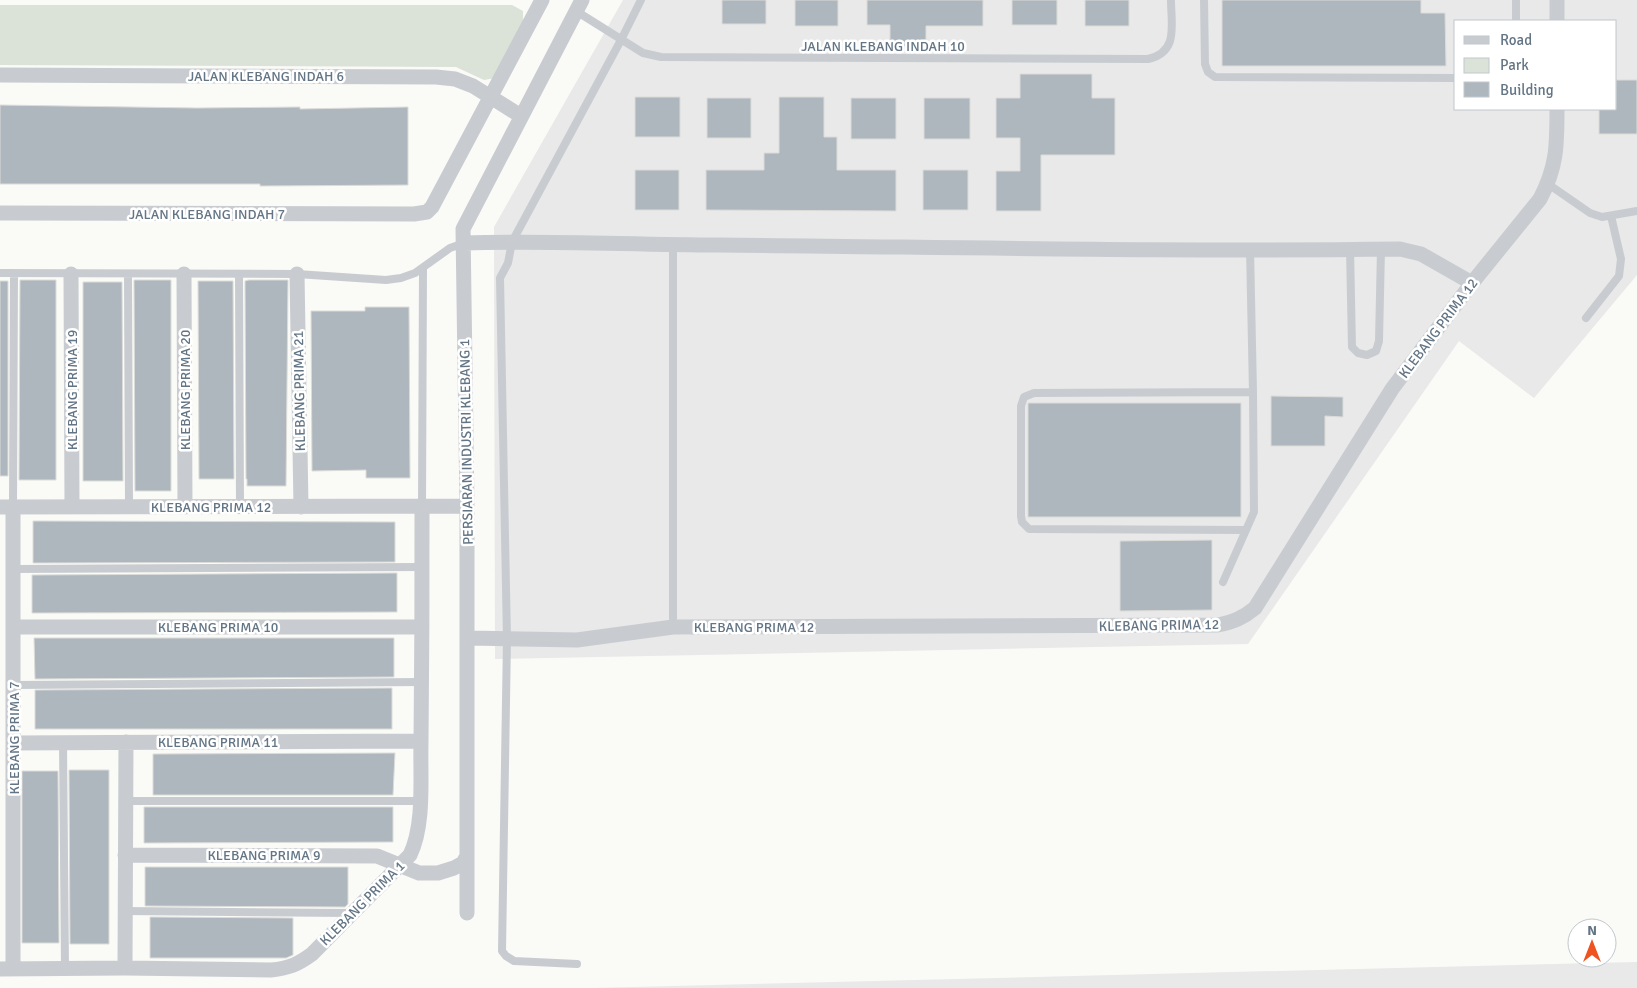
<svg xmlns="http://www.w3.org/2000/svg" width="1637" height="988" viewBox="0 0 1637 988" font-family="Signika,sans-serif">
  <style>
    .built { fill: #e8e9e8; fill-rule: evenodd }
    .green { fill: #dbe2d8 }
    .building { fill: #aeb7bd; stroke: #dcdcd9 }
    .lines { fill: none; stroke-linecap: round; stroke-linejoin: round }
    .service { stroke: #c8ccd0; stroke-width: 8 }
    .minor { stroke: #c8ccd0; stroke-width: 15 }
    .labels { text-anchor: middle; stroke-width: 5; stroke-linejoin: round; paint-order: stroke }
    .street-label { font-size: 14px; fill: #637585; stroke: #fff }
  </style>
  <rect width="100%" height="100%" fill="#fafaf7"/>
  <!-- built -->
  <path class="built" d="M623,0H1637V275L1534,398L1459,341L1248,644L495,659L494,227ZM1456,21H1616V109H1456Z
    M1637,962V988H593Z"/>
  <!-- green -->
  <path class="green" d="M0,5H512L523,11V21L495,78L484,80L456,67L0,65Z"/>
  <!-- building -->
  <path class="building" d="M722,0H766V24H722Z
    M795,0H838V26H795Z
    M867,0H983V26H926V47H890V25H867Z
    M1012,0H1057V25H1012Z
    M1085,0H1129V26H1085Z
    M1222,0H1421V13H1445L1446,66H1222Z
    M1020,74H1092V98H1115V155H1041V211H996V171H1020V138H996V98H1020Z
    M1616,80H1637V134H1599V109H1616Z
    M635,97H680V137H635Z
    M779,97H824V137H837V170H896V211L706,210V170H764V153H779Z
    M707,98H751V138H707Z
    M851,98H896V139H851Z
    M924,98H970V139H924Z
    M0,105L197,108L300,107V109L408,107V185L260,186V184H0Z
    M635,170H679V210H635Z
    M923,170H968V210H923Z
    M20,280H56V480H19Z
    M134,280H171V491H135Z
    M249,280H288L286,486H247V479H246L245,281Z
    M0,281H8V476H0Z
    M198,281H233L234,479H199Z
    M83,282H122L123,481H83Z
    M365,307H409L410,478H366V470L312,471L311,311H365Z
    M1271,396L1343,397V417L1325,416V446H1271Z
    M1028,403H1241V517H1028Z
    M33,521L395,522V562L33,563Z
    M1212,540V610L1120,611V541Z
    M397,573V612L32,613V575Z
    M34,638H394V677L35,679Z
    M392,688V729H35V690Z
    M395,753L393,795H153V754Z
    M69,770H109V944H70Z
    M22,771H58L59,943H22Z
    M144,807H393V842L144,843Z
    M145,867H348V904L345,907L145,906Z
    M150,917L293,918V955L286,958H150Z"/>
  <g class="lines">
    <!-- service -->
    <path class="service" d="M1204,0L1205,64L1208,72L1215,77L1456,78
      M1516,0V21
      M576,11L643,53L661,57L1148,59C1179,52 1171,25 1171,0
      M1548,184L1590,213L1602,217L1637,211
      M673,245V627
      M1350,249L1352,347L1358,353L1367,355L1376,351L1379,341L1381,249
      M0,273L297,274L386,280L401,278L415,273L450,248L464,243
      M128,274L129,507
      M239,274L240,507
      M1586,318L1619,276L1621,259L1611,216
      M13,507L14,274
      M422,507L423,268
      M1245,530L1029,529L1022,522L1021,516V406L1024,397L1034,393L1253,392
      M14,569L422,567
      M1223,582L1254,512L1253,392L1250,249
      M14,685L422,682
      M63,743L65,968
      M125,801H420
      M125,911L351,913
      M577,964L514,961L506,956L502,951L507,639L500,278L508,263L512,242L621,40L641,0"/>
    <!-- minor -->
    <path class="minor" d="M1557,21V0
      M0,75L436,77L455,79L473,86L521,116
      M0,213L414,214L427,212L432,207L542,0
      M464,243C548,240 633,245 718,245C945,247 1172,252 1400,249L1421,254L1472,283
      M71,274L72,507
      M184,274L185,507
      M297,274L301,507
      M0,507L467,506
      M13,507V969
      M13,627H422
      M467,638L577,640L673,627L1218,625C1233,622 1243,618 1255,608L1392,389L1472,283L1540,199C1557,167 1557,145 1557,109
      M14,743L421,741
      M125,855L377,856L419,873H438L454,868L463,863L467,856
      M467,913V506L463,229L582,0
      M125,968L126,742
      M0,969L125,968L271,970C289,968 297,965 312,954L410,855C425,824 420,777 421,743C422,664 422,586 422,507"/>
  </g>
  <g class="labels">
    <!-- street labels -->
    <g class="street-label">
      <text x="883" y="51">JALAN KLEBANG INDAH 10</text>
      <text x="266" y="81">JALAN KLEBANG INDAH 6</text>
      <text x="207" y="219">JALAN KLEBANG INDAH 7</text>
      <text transform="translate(1438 328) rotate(-53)" y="5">KLEBANG PRIMA 12</text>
      <text transform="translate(72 390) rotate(-90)" y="5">KLEBANG PRIMA 19</text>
      <text transform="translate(185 390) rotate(-90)" y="5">KLEBANG PRIMA 20</text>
      <text transform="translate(299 391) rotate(-91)" y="5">KLEBANG PRIMA 21</text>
      <text transform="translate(466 442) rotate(-91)" y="5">PERSIARAN INDUSTRI KLEBANG 1</text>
      <text x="211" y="512">KLEBANG PRIMA 12</text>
      <text transform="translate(1159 625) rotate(-1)" y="5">KLEBANG PRIMA 12</text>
      <text x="218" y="632">KLEBANG PRIMA 10</text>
      <text x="754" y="632">KLEBANG PRIMA 12</text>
      <text transform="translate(14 738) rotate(-90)" y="5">KLEBANG PRIMA 7</text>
      <text x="218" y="747">KLEBANG PRIMA 11</text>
      <text x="264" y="860">KLEBANG PRIMA 9</text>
      <text transform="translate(362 903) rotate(-45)" y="5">KLEBANG PRIMA 1</text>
    </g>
  </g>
  <!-- legend -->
  <rect x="1454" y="20" width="162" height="90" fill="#ffffff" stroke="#c1c8ce"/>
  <rect x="1464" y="36" width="25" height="8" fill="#c8ccd0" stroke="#c1c8ce"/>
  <text x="1500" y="45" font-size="15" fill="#637585">Road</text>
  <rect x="1464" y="58" width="25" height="15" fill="#dbe2d8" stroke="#c1c8ce"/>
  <text x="1500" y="70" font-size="15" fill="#637585">Park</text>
  <rect x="1464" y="82" width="25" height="15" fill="#aeb7bd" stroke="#c1c8ce"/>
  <text x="1500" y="95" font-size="15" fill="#637585">Building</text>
  <!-- north arrow -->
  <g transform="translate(1592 943)"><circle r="24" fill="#ffffff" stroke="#c1c8ce"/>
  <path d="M0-4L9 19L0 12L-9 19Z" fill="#ef5322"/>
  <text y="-8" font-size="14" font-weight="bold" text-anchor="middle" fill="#637585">N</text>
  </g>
</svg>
